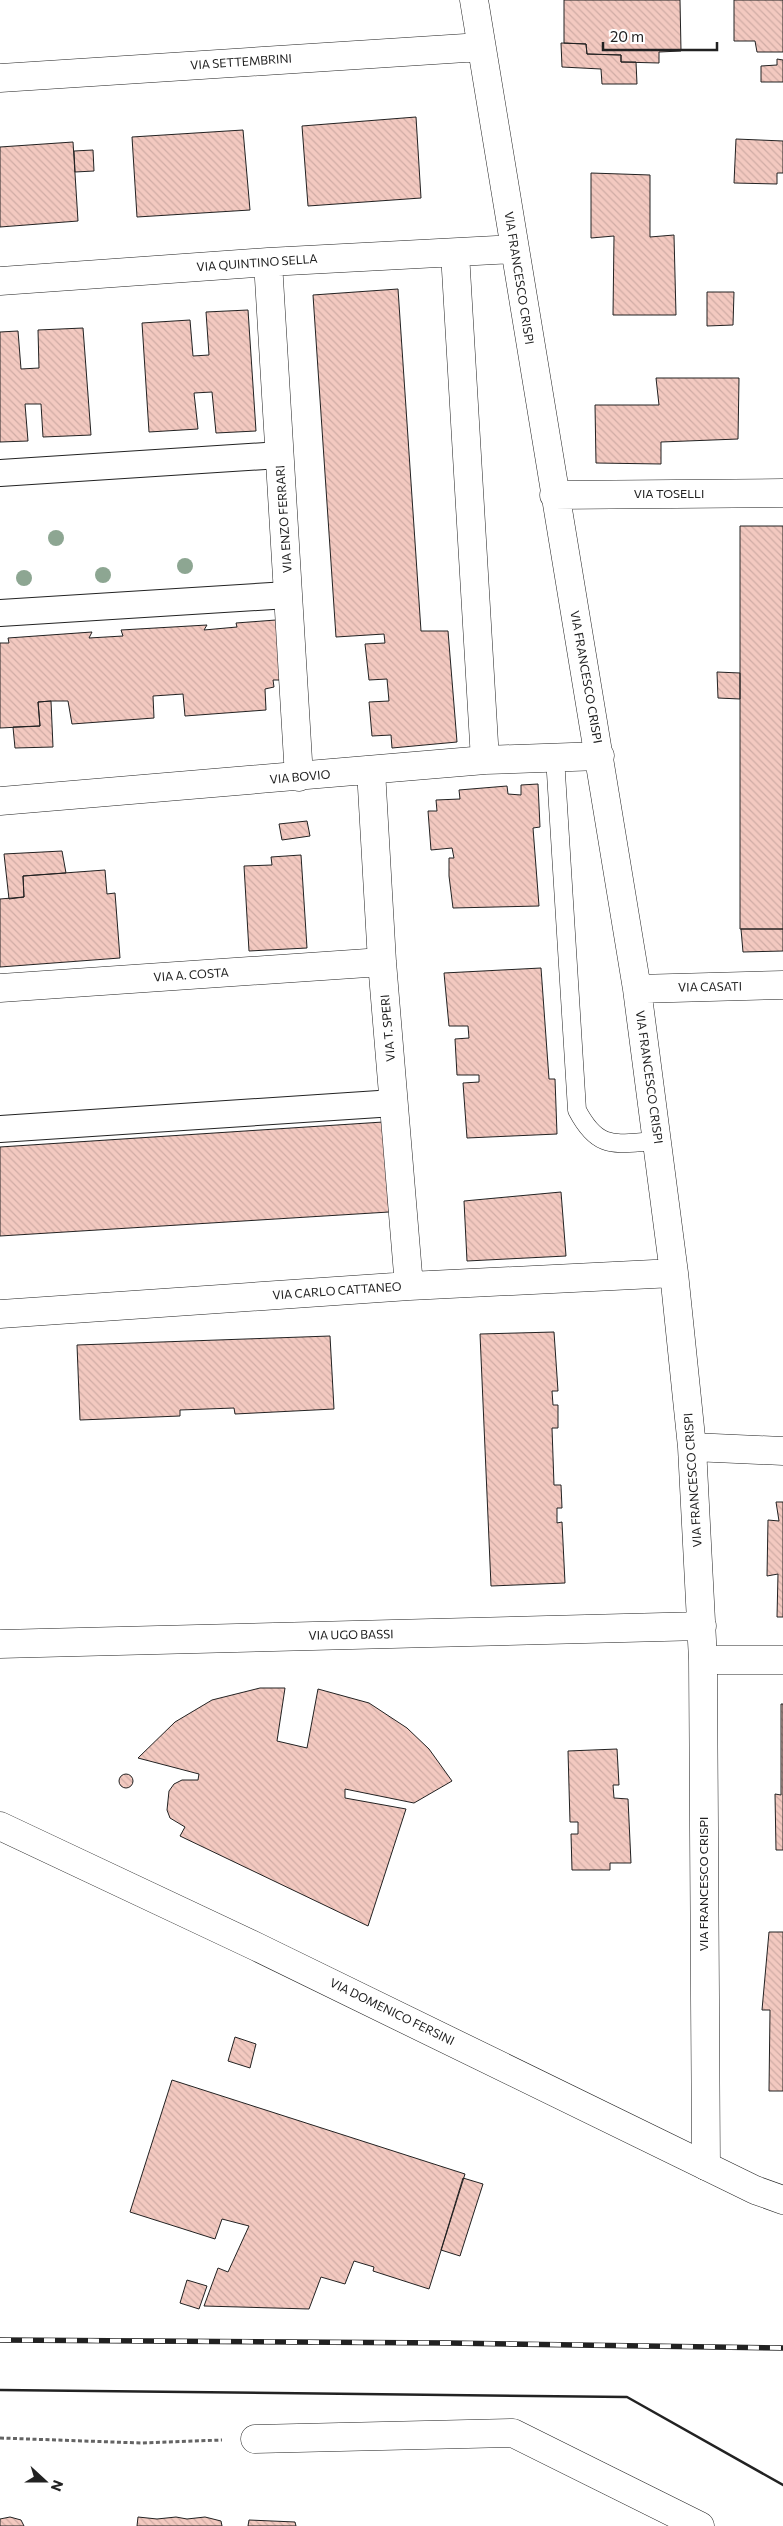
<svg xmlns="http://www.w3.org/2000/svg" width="783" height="2526" viewBox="0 0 783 2526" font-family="Commissioner,sans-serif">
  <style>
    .building { fill: url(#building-back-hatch); stroke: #222 }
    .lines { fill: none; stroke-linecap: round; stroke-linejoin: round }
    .service-casing { stroke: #222; stroke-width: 19 }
    .pedestrian-casing { stroke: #222; stroke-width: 28 }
    .minor-casing { stroke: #222; stroke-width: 29 }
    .secondary-casing { stroke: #222; stroke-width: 29 }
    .path { stroke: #646464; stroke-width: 3; stroke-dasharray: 4 2.5; stroke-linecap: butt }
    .service { stroke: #fff; stroke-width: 18 }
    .pedestrian { stroke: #fff; stroke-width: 26 }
    .minor { stroke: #fff; stroke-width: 28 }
    .secondary { stroke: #fff; stroke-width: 28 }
    .rail-casing { stroke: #222; stroke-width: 5.5 }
    .rail { stroke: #fff; stroke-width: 4; stroke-dasharray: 11; stroke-linecap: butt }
    .wall { stroke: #222; stroke-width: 2.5 }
    .tree { fill: #8da692 }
    .labels { text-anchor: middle; stroke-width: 4; stroke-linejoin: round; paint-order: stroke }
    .street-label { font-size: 12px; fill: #222; stroke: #fff }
  </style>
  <defs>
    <pattern id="building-back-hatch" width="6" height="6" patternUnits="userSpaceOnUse" patternTransform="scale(1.25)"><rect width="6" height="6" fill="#f3c9c0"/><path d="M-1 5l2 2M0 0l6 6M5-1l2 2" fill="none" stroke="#d0aca5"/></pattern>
  </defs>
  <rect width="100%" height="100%" fill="#fff"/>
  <!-- building -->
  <path class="building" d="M564,0H680L681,51L659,52V63L621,62V55L587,54L586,44L564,43Z
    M734,0H783V52H757L755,41H734Z
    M561,43L586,44L587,54L621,55V62H636L637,84H602L601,69L562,67Z
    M777,59L783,60V82H761V66L777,65Z
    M416,117L421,198L308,206L302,126Z
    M243,130L250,210L137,217L132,137Z
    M736,139L783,141V173H777V184L734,183Z
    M73,142L78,221L0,227V147Z
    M93,150L94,171L75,172L74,151Z
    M591,173L650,175V237L674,235L676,315H613L614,236L591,238Z
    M398,289L421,631H448L457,742L392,748L391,735L372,736L369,702L389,701L387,679L369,680L365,644L385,643L384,634L336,637L313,295Z
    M707,292H734L733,325L707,326Z
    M248,310L256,431L216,433L212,392L194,393L198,429L149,432L142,323L190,320L193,356L209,355L206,312Z
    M83,328L91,435L43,437L41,404H25L28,441L0,442V332L18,331L21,369L39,368L38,330Z
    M656,378H739L738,439L661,442V464L596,463L595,405H659Z
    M740,526H783V929H740Z
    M276,620L281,680H273L274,687L265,689L266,710L185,716L183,694L153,696L154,718L72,724L68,701H51L38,702L40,726L0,728V643H9L8,638L92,632L89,638L123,636L121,630L207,625L204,630L237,627L236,623Z
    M717,672L740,673V699L718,698Z
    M51,701L53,747L15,748L13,727L40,726L38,702Z
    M538,784L540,827L533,828L539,906L453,908L449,876V858H454L452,848L431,850L428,811H437L436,800L460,799L459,790L507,786L508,794L521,795V785Z
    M307,821L310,836L282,840L279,824Z
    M62,851L66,873L23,876L24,897L9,899L4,854Z
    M301,855L307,948L249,951L244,866L272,865L271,857Z
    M105,870L107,894L115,893L120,958L0,967V899L24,897L23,876Z
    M741,929H783V951L743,952Z
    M541,968L549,1079H555L557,1134L467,1138L463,1083L479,1082V1075H457L455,1039L469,1038L468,1026H449L444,973Z
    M383,1122L389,1212L0,1236V1147Z
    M561,1192L566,1256L467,1261L464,1201Z
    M554,1332L558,1391H552L553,1405H558V1428H552L554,1485H561L562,1508H557V1523L562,1522L565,1583L491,1586L480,1334Z
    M330,1336L334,1409L235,1414L234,1408L180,1410V1416L80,1420L77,1345Z
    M776,1502H783V1617H777L778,1574L767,1576L768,1520L779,1521Z
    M260,1688H285L277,1741L307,1748L318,1689L369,1703L407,1728L429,1749L452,1781L414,1803L345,1789V1798L406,1809L368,1926L180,1836L185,1827L170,1818L167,1810L169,1791L174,1784L182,1780H198L199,1774L138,1758L175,1722L212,1700Z
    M781,1704H783V1850H776L775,1794L781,1795Z
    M617,1749L619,1785H613L614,1798L628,1799L631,1863H610V1870H572L571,1834H578V1822H570L568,1751Z
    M119 1781a7 7 0 1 1 14 0a7 7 0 1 1-14 0Z
    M769,1932H783V2091H769L770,2010H762Z
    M235,2037L256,2044L250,2068L228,2061Z
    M172,2080L465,2174L429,2289L373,2271L374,2267L354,2261L345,2284L321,2277L309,2309L204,2306L218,2268L228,2272L249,2226L222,2219L215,2239L130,2212Z
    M463,2178L483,2184L460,2256L441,2250Z
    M187,2280L207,2286L199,2309L180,2303Z
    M10,2517L21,2520L24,2526H0V2519Z
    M138,2517L157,2519L176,2517L187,2519L205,2517L221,2521L222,2526H137Z
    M249,2520L295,2522L296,2526H248Z"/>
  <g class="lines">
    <defs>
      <path id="service" d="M555,757L577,1110C599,1152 616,1143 657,1141"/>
      <path id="pedestrian" d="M0,473L280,455
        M0,613L288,595
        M0,1129L394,1103"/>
      <path id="minor" d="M474,0L637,989L674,1273L692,1447L703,1660L706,2166
        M0,78L481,47
        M455,253L485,760
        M268,262L299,777
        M0,281L268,262L515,249
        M554,495L783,493
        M371,770L382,962L409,1286
        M0,801L485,760L600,756
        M0,988L382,962
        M637,989L783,985
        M0,1314L409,1286L674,1273
        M692,1447L783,1451
        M0,1644L702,1626
        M703,1660H783
        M255,2439L513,2433L700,2526"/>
      <path id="secondary" d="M0,1826L257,1947L755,2190L783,2200"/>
    </defs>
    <!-- service casing -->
    <use href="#service" class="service-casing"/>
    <!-- pedestrian casing -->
    <use href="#pedestrian" class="pedestrian-casing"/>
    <!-- minor casing -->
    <use href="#minor" class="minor-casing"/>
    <!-- secondary casing -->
    <use href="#secondary" class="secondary-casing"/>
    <!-- path -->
    <path class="path" d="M0,2438L141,2443L222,2440"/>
    <!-- service -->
    <use href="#service" class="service"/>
    <!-- pedestrian -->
    <use href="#pedestrian" class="pedestrian"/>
    <!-- minor -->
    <use href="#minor" class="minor"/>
    <!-- secondary -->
    <use href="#secondary" class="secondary"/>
    <defs>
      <path id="rail" d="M0,2340L449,2343L783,2348"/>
    </defs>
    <!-- rail casing -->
    <use href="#rail" class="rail-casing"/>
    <!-- rail -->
    <use href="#rail" class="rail"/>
    <!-- wall -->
    <path class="wall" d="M0,2390L627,2397L783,2485"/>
  </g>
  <!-- trees -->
  <g class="tree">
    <circle cx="56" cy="538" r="8"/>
    <circle cx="185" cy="566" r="8"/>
    <circle cx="103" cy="575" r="8"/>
    <circle cx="24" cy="578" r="8"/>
  </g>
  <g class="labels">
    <!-- street labels -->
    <g class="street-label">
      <text transform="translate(241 62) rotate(-4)" y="4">VIA SETTEMBRINI</text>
      <text transform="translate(257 263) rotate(-4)" y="4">VIA QUINTINO SELLA</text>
      <text transform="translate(519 278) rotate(81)" y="4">VIA FRANCESCO CRISPI</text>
      <text x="669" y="498">VIA TOSELLI</text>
      <text transform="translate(284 519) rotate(-94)" y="4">VIA ENZO FERRARI</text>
      <text transform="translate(586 677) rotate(80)" y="4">VIA FRANCESCO CRISPI</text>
      <text transform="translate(300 777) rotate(-5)" y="4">VIA BOVIO</text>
      <text transform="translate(191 975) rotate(-4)" y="4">VIA A. COSTA</text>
      <text transform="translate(710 987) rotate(-1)" y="4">VIA CASATI</text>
      <text transform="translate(388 1028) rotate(-95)" y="4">VIA T. SPERI</text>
      <text transform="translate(649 1077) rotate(82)" y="4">VIA FRANCESCO CRISPI</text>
      <text transform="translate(337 1291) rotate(-4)" y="4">VIA CARLO CATTANEO</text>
      <text transform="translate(693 1480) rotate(-94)" y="4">VIA FRANCESCO CRISPI</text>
      <text transform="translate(351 1635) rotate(-1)" y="4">VIA UGO BASSI</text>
      <text transform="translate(704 1884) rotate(-90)" y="4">VIA FRANCESCO CRISPI</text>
      <text transform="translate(392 2012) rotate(26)" y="4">VIA DOMENICO FERSINI</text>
    </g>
  </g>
  <!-- north arrow -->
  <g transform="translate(45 2481) rotate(111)" stroke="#ffffff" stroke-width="4" paint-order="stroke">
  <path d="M0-4L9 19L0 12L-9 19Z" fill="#222222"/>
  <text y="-8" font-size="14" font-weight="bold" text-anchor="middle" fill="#222222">N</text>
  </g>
  <!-- scale -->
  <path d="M603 42v8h114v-8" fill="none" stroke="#222222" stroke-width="2.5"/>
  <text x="610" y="42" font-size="15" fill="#222222" stroke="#ffffff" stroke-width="4" paint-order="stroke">20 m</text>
</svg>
